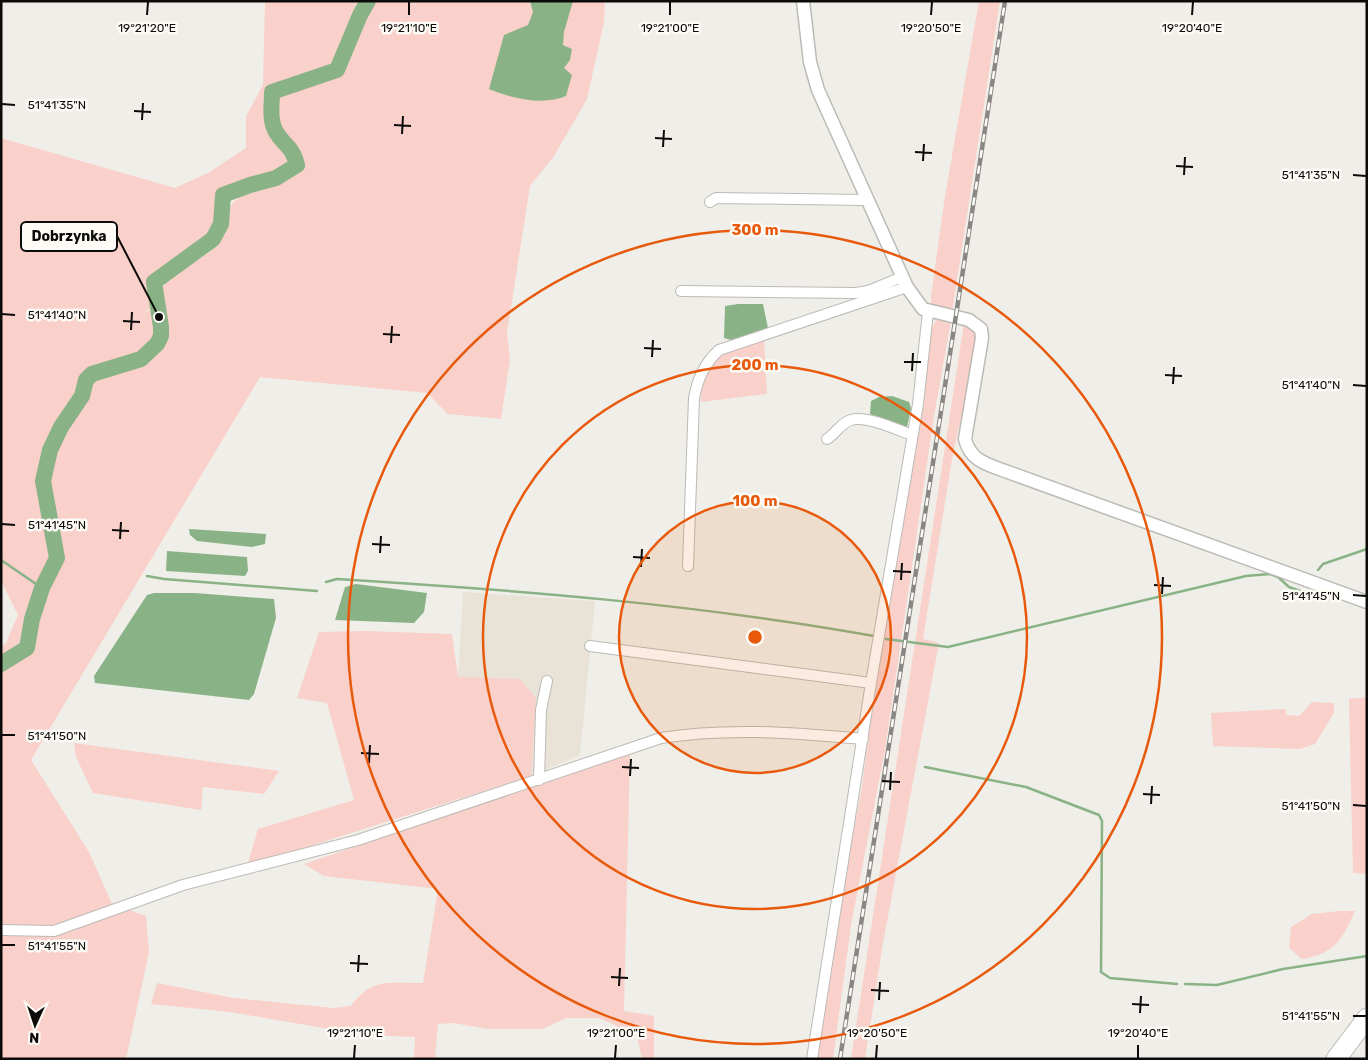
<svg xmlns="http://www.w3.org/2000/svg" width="1368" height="1060" viewBox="0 0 1368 1060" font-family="Rubik,sans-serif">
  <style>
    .built { fill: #e9e3d7 }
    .green { fill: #f9d1ca }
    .water { fill: #89b386 }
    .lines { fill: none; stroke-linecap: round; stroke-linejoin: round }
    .stream { stroke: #89b386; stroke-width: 2.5 }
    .river { stroke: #89b386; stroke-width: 16 }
    .minor-casing { stroke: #bcbab5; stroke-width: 12 }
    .tertiary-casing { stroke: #bcbab5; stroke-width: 15 }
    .motorway-casing { stroke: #bcbab5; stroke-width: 21 }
    .minor { stroke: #fff; stroke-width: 10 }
    .tertiary { stroke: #fff; stroke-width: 12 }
    .motorway { stroke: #fff; stroke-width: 19 }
    .rail-casing { stroke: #888784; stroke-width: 4.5 }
    .rail { stroke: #fdfbf6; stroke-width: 2.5; stroke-dasharray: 8; stroke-linecap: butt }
    .ticks { fill: none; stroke: #0c0b0a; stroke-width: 2 }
    .ring { fill: none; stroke: #e8590c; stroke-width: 2.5 }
    .ticks-label { font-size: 12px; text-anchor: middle; fill: #0c0b0a; stroke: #fdfbf6; stroke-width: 5; stroke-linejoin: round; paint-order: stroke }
    .centre { fill: #e8590c; stroke: #fdfbf6; stroke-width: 2.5 }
    .ring-label { font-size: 15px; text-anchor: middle; font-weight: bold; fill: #e8590c; stroke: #fdfbf6; stroke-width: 5; stroke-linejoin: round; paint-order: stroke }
    .leader { fill: none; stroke: #0c0b0a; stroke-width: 2 }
    .callout-dot { fill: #0c0b0a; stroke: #fdfbf6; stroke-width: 2 }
    .callout { fill: #fdfbf6; stroke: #0c0b0a; stroke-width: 2 }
    .callout-label { font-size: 14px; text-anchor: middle; font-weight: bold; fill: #0c0b0a }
  </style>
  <rect width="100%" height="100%" fill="#f0eee9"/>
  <!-- built -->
  <path class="built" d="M463,592L595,601L580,755L531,776L535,698L458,677Z"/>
  <!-- green -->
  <path class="green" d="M265,1H605L604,22L587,99L554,156L530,186L507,333L510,360L501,419L448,414L427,393L260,377L31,760L89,852L112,904L146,916L149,952L126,1059H1V669L26,654L32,645L41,598L62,549L48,483L51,464L61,434L83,404L89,392L90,382C108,366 137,372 155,353C174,334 155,313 161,292C168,268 201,262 216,246C229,232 221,212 237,199C253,186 278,184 296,175C314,158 289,149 284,135C280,124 278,111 279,99L273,94L276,132L293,151L297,165L276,178L250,185L223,195L221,224L213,239L154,282L156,302L141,316L154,306L158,335L150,348L126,363L100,368L88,373L83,379L79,395L57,426L46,450L40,480L54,557L39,587L28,616L23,646L1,660V646L6,643L18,615L1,581V138L175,188L208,173L246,148V116L263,85Z
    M979,1H1000L952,312L931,308V296L945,196Z
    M938,318L951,321L934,416L885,750L851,925L833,1059H815L840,904L862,787L882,635L931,329Z
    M964,323L973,326L978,339L952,459L923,639L939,643L883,943L865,1059H851Z
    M764,340L767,394L701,402C702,355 726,353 764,340Z
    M366,631L452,634L458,677L520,679L536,698L531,776L247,866L258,829L354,800L327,703L297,698L319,632Z
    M1367,697V874L1353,873L1349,699Z
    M1312,702L1334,703V713L1315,744L1300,749L1213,746L1211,713L1286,709V715L1299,716Z
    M74,743L279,771L264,794L203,787L201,810L93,793L76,757Z
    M630,753L624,1011L654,1016V1059H642L637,1035L599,1018H566L543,1029H488L453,1023L438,1024L435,1059H414L415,1037L364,1035L230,1012L151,1004L157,983L234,998L333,1008L351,1006C372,977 390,983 423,983L438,889L324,876L304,864Z
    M1339,911H1355C1343,938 1335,954 1302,959L1289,948L1291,927L1312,914Z"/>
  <!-- water -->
  <path class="water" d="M530,1H573L564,32L563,45L572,49L570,60L564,68L572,75L566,96C544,106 510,98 489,89L504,35L528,25L533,12Z
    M738,304H763L768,328L731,340L724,338L725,306Z
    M892,396L909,402L911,408L907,427L870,414L871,401L879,397Z
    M189,529L266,534L265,544L252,547L197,541L190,535Z
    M167,551L247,557L248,571L245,576L166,571Z
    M356,584L427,593L424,612L414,623L335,620L345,587Z
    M154,593H195L274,599L276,618L254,694L249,700L95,683L94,676L147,595Z"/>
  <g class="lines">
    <!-- stream -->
    <path class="stream" d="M1,560L42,588
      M1318,570L1323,564L1367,549
      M147,576L164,579L317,591
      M326,582L337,579C516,590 696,604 874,636
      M886,639L948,647L1246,576L1270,574L1278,577L1289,587L1311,595
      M925,767L1026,787L1099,815L1102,821L1101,972L1110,978L1177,984
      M1185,984L1217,985L1283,969L1367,956"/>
    <!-- river -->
    <path class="river" d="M1,664L27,648L32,619L42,588L57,558L43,481L50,450L61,427L82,396L86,380L92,374L141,359L157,344L161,336V327L154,282L213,239L221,224L223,195L250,185L276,178L297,165C292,145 284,146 276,132C269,120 272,105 272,92L337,70L360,15L368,1"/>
    <defs>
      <path id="minor" d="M710,202L716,198L866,200
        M681,291L856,293L868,291L902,277
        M827,439C835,434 842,422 851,420C866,415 898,430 912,435
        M688,566L694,398C698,378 704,364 719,350L907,287
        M590,646L871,683
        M539,780L541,710L547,681
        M1,930L54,931L183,885L358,840L661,738C729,727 795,733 863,739
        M812,1059L871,683L918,404L928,312"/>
      <path id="tertiary" d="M803,1L810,62L818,90L907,287L923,309L969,320L981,329L982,338L965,439C970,460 986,464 1005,471L1367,602"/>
      <path id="motorway" d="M1336,1059L1367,1018"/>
    </defs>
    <!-- minor casing -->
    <use href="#minor" class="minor-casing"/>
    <!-- tertiary casing -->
    <use href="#tertiary" class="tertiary-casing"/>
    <!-- motorway casing -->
    <use href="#motorway" class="motorway-casing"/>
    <!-- minor -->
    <use href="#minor" class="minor"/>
    <!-- tertiary -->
    <use href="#tertiary" class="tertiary"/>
    <!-- motorway -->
    <use href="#motorway" class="motorway"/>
    <defs>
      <path id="rail" d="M840,1059L1005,1"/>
    </defs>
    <!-- rail casing -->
    <use href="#rail" class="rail-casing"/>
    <!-- rail -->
    <use href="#rail" class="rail"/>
  </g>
  <!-- ticks -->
  <path class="ticks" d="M147,15L148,2M409,15V2M670,15V2M931,15L932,2M1192,15L1193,2M2,104L15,105M134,111L151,112M142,120L143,103M394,125L411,126M402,134L403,116M655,138L672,139M663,147L664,130M915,152L932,153M923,161L924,144M1176,166L1193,167M1184,175L1185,157M1353,175L1366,176M2,314L15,315M123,321L140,322M131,330L132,312M383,334L400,335M391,343L392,326M644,348L661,349M652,357L653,340M904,362H921M912,371L913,353M1165,375L1182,376M1173,384L1174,367M1353,385L1366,386M2,524L15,525M112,530L129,531M120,539L121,522M372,544L390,545M380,553L381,536M633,557L650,558M641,567L642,549M893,571L911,572M901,580L902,563M1154,585L1171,586M1162,594L1163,577M1353,595L1366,596M2,735H15M361,753L379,754M369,763L370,745M622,767L639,768M630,776L631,759M882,781L900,782M890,790L891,772M1143,794L1160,795M1151,804L1152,786M1353,805L1366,806M2,945H15M350,963L368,964M358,972L359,955M611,977L628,978M619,986L620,968M871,990L889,991M879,1000L880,982M1132,1004L1149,1005M1140,1013L1141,996M1353,1016H1366M354,1058L355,1045M615,1058L616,1045M876,1058L877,1045M1138,1058V1045"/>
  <!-- distance rings -->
  <circle cx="755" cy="637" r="136" fill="#e8590c" fill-opacity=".12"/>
  <g class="ring">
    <circle cx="755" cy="637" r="136"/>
    <circle cx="755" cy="637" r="272"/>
    <circle cx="755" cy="637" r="407"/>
  </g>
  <g class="ticks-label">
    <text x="147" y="32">19°21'20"E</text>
    <text x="409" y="32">19°21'10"E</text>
    <text x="670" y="32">19°21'00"E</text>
    <text x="931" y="32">19°20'50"E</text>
    <text x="1192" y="32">19°20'40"E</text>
    <text x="57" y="109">51°41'35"N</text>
    <text x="1311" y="179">51°41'35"N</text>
    <text x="57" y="319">51°41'40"N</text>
    <text x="1311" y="389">51°41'40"N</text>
    <text x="57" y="529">51°41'45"N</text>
    <text x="1311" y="600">51°41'45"N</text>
    <text x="57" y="740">51°41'50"N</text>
    <text x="1311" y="810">51°41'50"N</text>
    <text x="57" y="950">51°41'55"N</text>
    <text x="1311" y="1020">51°41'55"N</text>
    <text x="355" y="1037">19°21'10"E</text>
    <text x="616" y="1037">19°21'00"E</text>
    <text x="877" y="1037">19°20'50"E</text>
    <text x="1138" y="1037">19°20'40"E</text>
  </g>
  <circle cx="755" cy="637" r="8" class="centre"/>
  <g class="ring-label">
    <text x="755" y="235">300 m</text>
    <text x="755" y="370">200 m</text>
    <text x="755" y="506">100 m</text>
  </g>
  <!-- callouts -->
  <path class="leader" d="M159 317L117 236"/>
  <circle class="callout-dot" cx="159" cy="317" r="5"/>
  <rect class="callout" x="21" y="222" width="96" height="29" rx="5"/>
  <g class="callout-label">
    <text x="69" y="241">Dobrzynka</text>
  </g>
  <!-- border -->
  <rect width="1368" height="1060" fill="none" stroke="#0c0b0a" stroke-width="5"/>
  <!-- north arrow -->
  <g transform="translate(35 1025) rotate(183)" stroke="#fdfbf6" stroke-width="4" paint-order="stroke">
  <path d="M0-4L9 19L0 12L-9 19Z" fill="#0c0b0a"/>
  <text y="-8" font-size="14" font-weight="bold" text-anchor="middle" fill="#0c0b0a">N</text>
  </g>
</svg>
